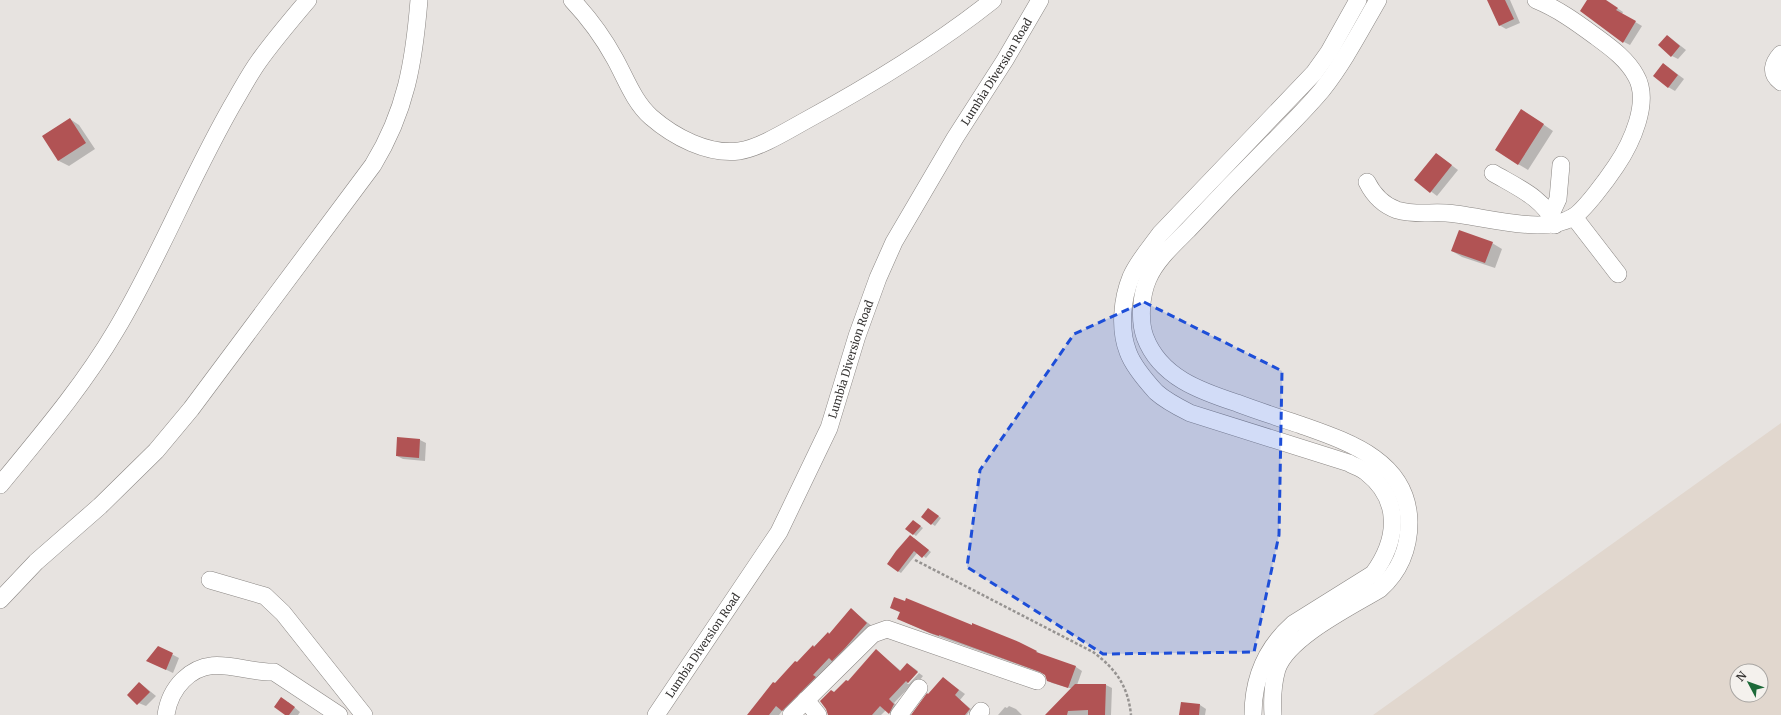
<svg xmlns="http://www.w3.org/2000/svg" width="1781" height="715" viewBox="0 0 1781 715" font-family="Merriweather,serif">
  <style>
    .built { fill: #e1d7ce; fill-rule: evenodd }
    .shadow { fill: #0003 }
    .building { fill: #b15354 }
    .lines { fill: none; stroke-linecap: round; stroke-linejoin: round }
    .minor-casing { stroke: #8a8683; stroke-width: 18 }
    .path { stroke: #969391; stroke-width: 2.5; stroke-dasharray: 3 2; stroke-linecap: butt }
    .minor { stroke: #fff; stroke-width: 17 }
    .marked { fill: #1d4ed8; fill-opacity: 0.2; stroke: #1d4ed8; stroke-width: 3; stroke-dasharray: 8 5; stroke-linejoin: round }
    .labels { text-anchor: middle; stroke-width: 4; stroke-linejoin: round; paint-order: stroke }
    .street-label { font-size: 11px; fill: #353332; stroke: #f4f1ed }
  </style>
  <rect width="100%" height="100%" fill="#e7e3e0"/>
  <!-- built -->
  <path class="built" d="M1781,423V715H1373ZM1737,671H1761V695H1737Z"/>
  <!-- shadow -->
  <path class="shadow" d="M1488,0H1510L1520,23L1506,29L1499,25Z
    M1588,0H1605L1623,12L1622,14L1642,26L1630,45L1624,42Z
    M1668,36L1686,50L1678,59L1672,56Z
    M1664,64L1684,79L1675,91L1668,87Z
    M1531,116L1553,131L1528,170L1518,164Z
    M70,119L79,125L95,149L69,166L59,161L43,136Z
    M1437,154L1458,170L1437,196L1416,180Z
    M1492,243L1502,249L1495,268L1462,257L1452,251Z
    M420,440L426,443L425,461L403,459L397,456Z
    M931,511L941,518L935,526L922,517Z
    M916,523L923,528L916,536L907,529Z
    M914,538L931,552L926,558L918,552L901,573L898,571Z
    M891,608L1036,651L1042,655L1076,667L1082,671L1077,685H1106L1112,688L1111,715H1048L1073,689L1052,683L1048,680L1045,674L934,635L905,622L901,613Z
    M851,609L873,627L789,714L783,710L779,715H749L773,683L775,684L828,633L830,634Z
    M158,647L179,658L173,673L148,661Z
    M876,650L901,671L908,664L918,671L907,684H909L919,673L923,676L915,686L912,684L894,703L900,708L893,715L886,710L881,715H828L835,693L848,682Z
    M943,678L965,694L960,700L971,709L967,715H913Z
    M140,683L156,696L146,706L136,702Z
    M288,702L300,712L298,715H287Z
    M1200,705L1206,709L1205,715H1180Z
    M1009,706L1016,709L1022,715H998L1005,707L1007,708Z"/>
  <!-- building -->
  <path class="building" d="M1487,0H1505L1514,19L1499,26Z
    M1587,0H1606L1618,8L1616,10L1636,21L1623,43L1580,11Z
    M1667,35L1680,46L1671,57L1658,45Z
    M1663,63L1678,75L1668,88L1653,76Z
    M1521,109L1544,124L1518,165L1495,150Z
    M70,118L86,143L58,161L42,136Z
    M1436,153L1452,165L1430,193L1414,180Z
    M1459,230L1493,242L1485,263L1451,251Z
    M397,437L420,439L419,458L396,456Z
    M928,508L939,516L931,525L921,517Z
    M913,520L921,526L913,535L905,529Z
    M910,535L929,550L922,558L914,551L898,572L887,564L896,551Z
    M894,597L905,601L906,598L972,625V623L1019,642L1037,651L1036,652L1076,666L1068,688L1047,681L1045,675L1040,672L939,635V636L930,633L897,619L900,612L890,608Z
    M851,608L867,623L845,648L832,661L829,658L813,675L816,677L782,711L776,706L769,715H747L773,682L775,683L795,661L797,662L813,645L814,647L828,632L829,634Z
    M158,646L173,653L166,670L146,661Z
    M876,649L900,671L907,663L918,672L908,683L906,681L889,699L894,704L889,714L880,706L872,715H828L826,709L820,701L831,690L834,692L846,680L848,681Z
    M943,677L959,690L955,695L970,709L969,710L965,715H911L927,693L928,694Z
    M139,682L150,692L137,705L127,695Z
    M1075,684H1106L1105,715H1088V710L1068,711L1067,715H1045Z
    M281,697L295,707L289,715H285L274,707Z
    M1181,702L1200,704L1199,715H1179Z"/>
  <g class="lines">
    <defs>
      <g id="minor">
        <path d="M572,0C589,18 603,37 615,59C626,79 634,102 651,117C674,137 708,155 739,151C759,148 785,132 803,122C869,86 934,47 993,0"/>
        <path d="M1781,54C1773,63 1769,73 1781,82"/>
        <path d="M1493,173C1515,186 1546,199 1555,225"/>
        <path d="M1367,182C1374,196 1383,205 1397,210C1413,215 1429,212 1446,213C1480,215 1543,236 1573,217C1584,211 1608,178 1616,166C1631,144 1651,102 1636,76C1627,59 1610,47 1595,36C1576,22 1558,9 1536,0"/>
        <path d="M1551,214L1558,199L1561,165"/>
        <path d="M1574,217L1618,274"/>
        <path d="M0,485C41,435 83,386 116,330C161,255 192,173 237,97C244,85 251,72 259,61C274,40 291,20 308,0"/>
        <path d="M210,580L265,596L283,613L364,715"/>
        <path d="M0,600L36,562L100,506L156,451L191,409L373,165C406,111 414,62 419,0"/>
        <path d="M806,700L818,715"/>
        <path d="M166,715C168,701 173,690 183,680C211,652 241,673 274,672L339,715"/>
        <path id="s1" d="M656,715L779,532L829,428L857,336L878,278L894,242L955,138L1005,60L1040,0"/>
        <path d="M791,715L873,634L887,629L1037,681"/>
        <path d="M899,715L919,688"/>
        <path d="M978,715L981,711"/>
        <path d="M1253,715C1253,679 1266,648 1293,624L1373,574C1398,540 1402,500 1366,472C1361,468 1354,466 1349,463L1190,413C1178,407 1166,401 1156,392C1146,381 1133,366 1128,352C1119,329 1122,299 1131,277C1138,261 1150,248 1160,234L1314,73L1329,52L1358,0"/>
        <path d="M1273,715C1272,700 1273,683 1277,669C1288,637 1352,606 1380,589C1400,571 1409,548 1409,522C1408,461 1349,442 1301,425C1280,418 1258,411 1237,403C1200,391 1160,377 1145,337C1139,320 1141,295 1148,279C1156,260 1174,244 1188,230C1215,201 1242,173 1270,145C1288,127 1306,109 1322,90C1344,62 1360,31 1378,0"/>
      </g>
    </defs>
    <!-- minor casing -->
    <use href="#minor" class="minor-casing"/>
    <!-- path -->
    <path class="path" d="M915,560L1093,652C1116,669 1128,686 1131,715"/>
    <!-- minor -->
    <use href="#minor" class="minor"/>
  </g>
  <!-- marked area -->
  <path class="marked" d="M1144,302L1282,371L1279,535L1254,652L1103,654L967,567L980,470L1074,334Z"/>
  <g class="labels">
    <!-- street labels -->
    <g class="street-label">
      <text dy="4" stroke="none"><textPath href="#s1" startOffset="732">Lumbia Diversion Road</textPath></text>
      <text dy="4" stroke="none"><textPath href="#s1" startOffset="408">Lumbia Diversion Road</textPath></text>
      <text dy="4" stroke="none"><textPath href="#s1" startOffset="84">Lumbia Diversion Road</textPath></text>
    </g>
  </g>
  <!-- north arrow -->
  <g transform="translate(1749 683) rotate(311)"><circle r="19" fill="#f4f1ed" stroke="#a8a5a2"/>
  <path d="M0-3L7 15L0 10L-7 15Z" fill="#1c6938"/>
  <text y="-6" font-size="11" font-weight="bold" text-anchor="middle" fill="#353332">N</text>
  </g>
</svg>
